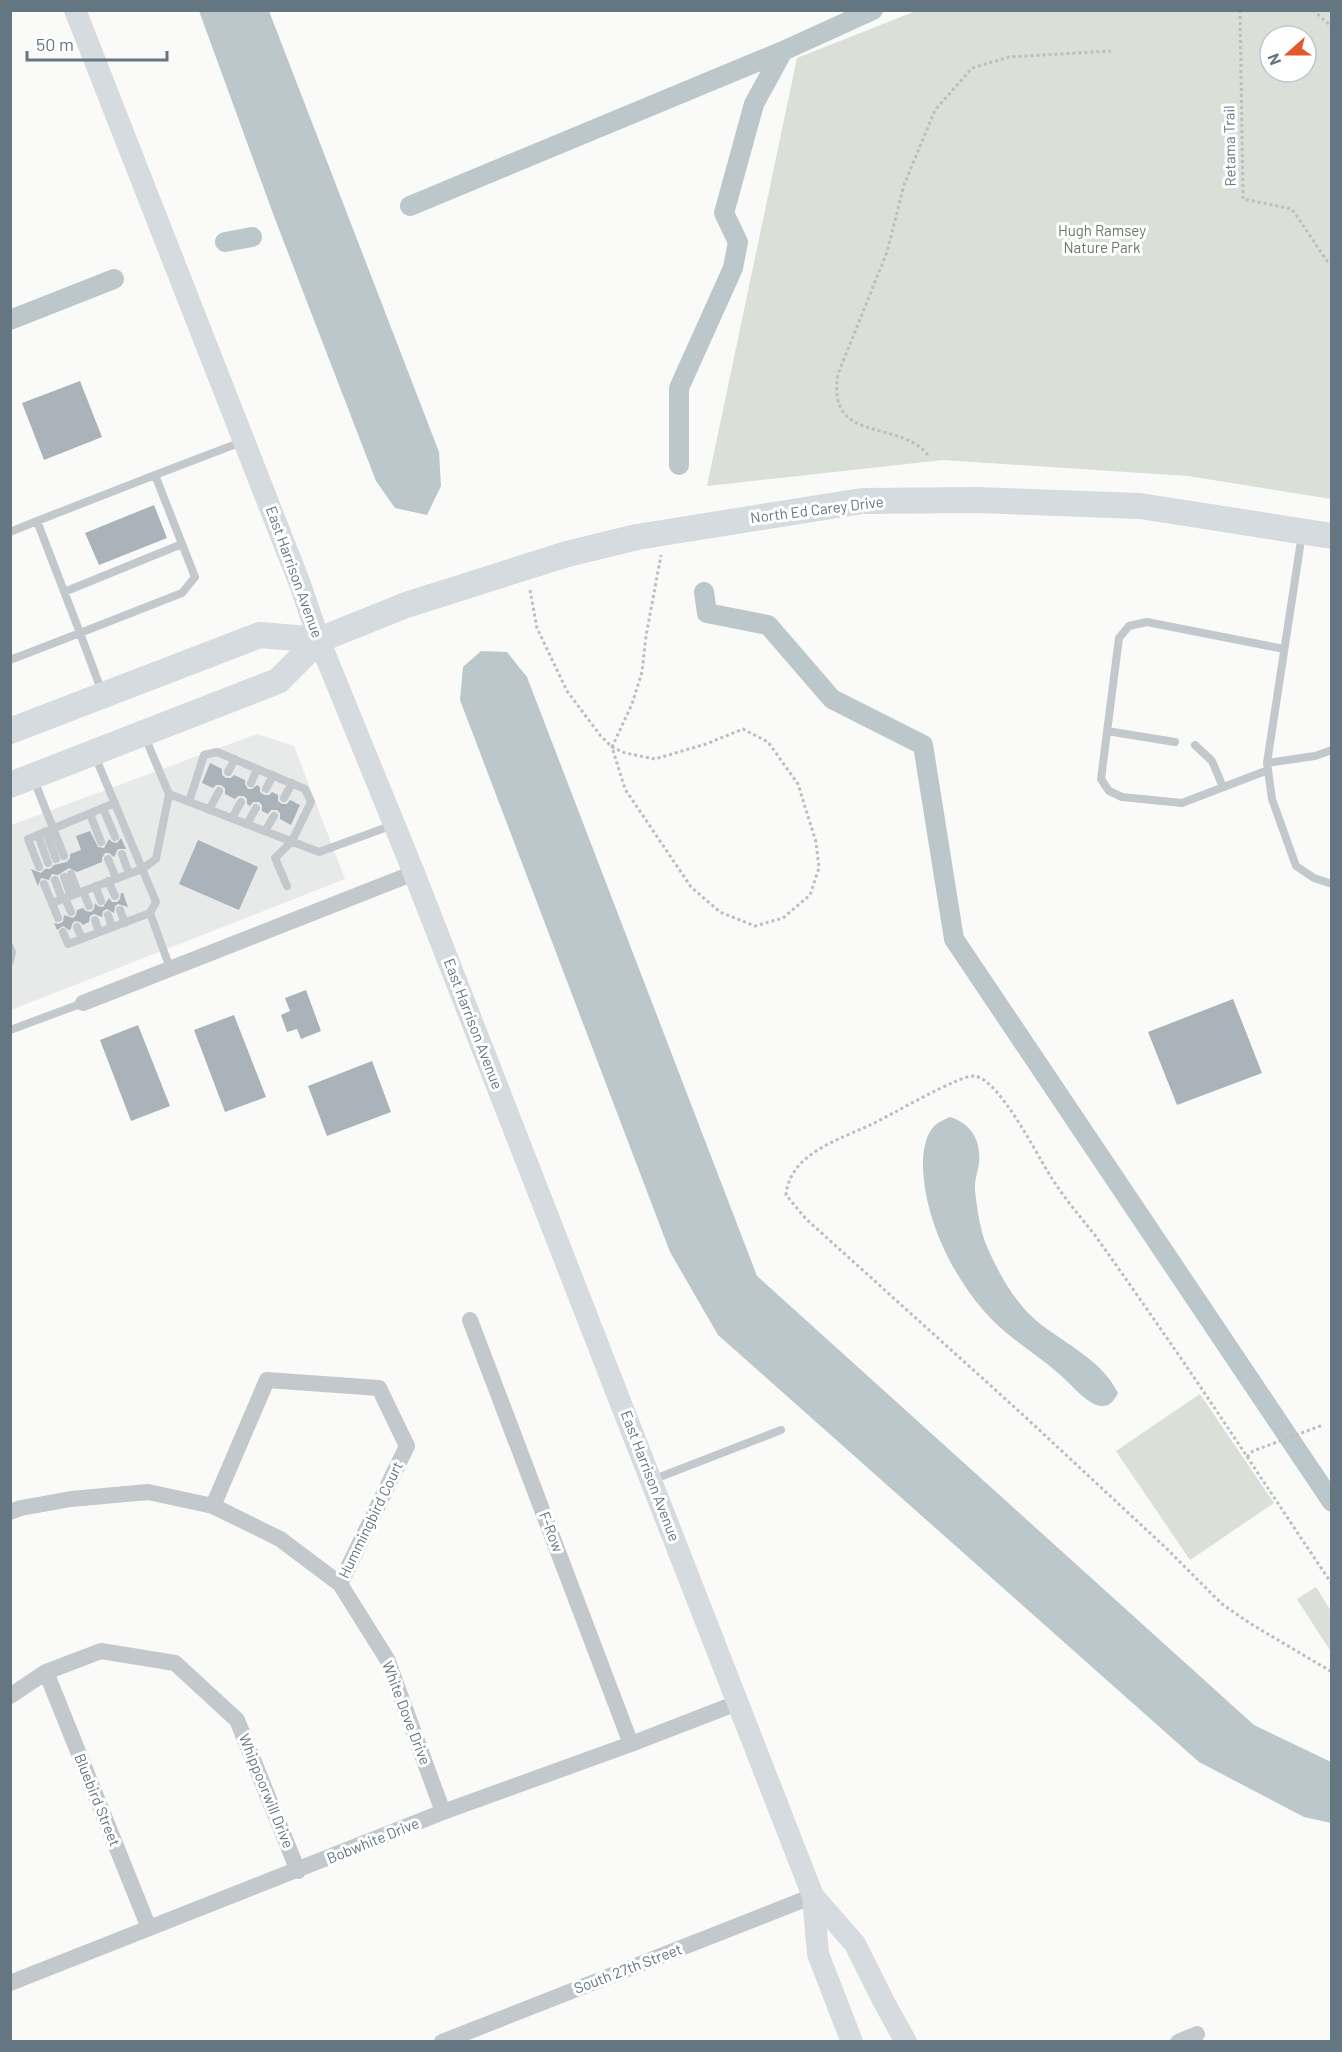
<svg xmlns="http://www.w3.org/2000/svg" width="1342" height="2052" viewBox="0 0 1342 2052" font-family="Barlow,sans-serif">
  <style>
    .built { fill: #e8e9e9 }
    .green { fill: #dadfd7; fill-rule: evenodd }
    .water { fill: #bbc7cb }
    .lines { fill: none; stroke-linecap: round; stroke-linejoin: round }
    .canal { stroke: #bbc7cb; stroke-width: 20 }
    .building { fill: #aab3b9 }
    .path { stroke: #bbbfc2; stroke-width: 3; stroke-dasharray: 3 3; stroke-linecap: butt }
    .lane { stroke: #c3c8cc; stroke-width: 8 }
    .street { stroke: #c3c8cc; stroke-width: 16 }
    .secondary { stroke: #d6dbdf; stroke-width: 22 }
    .primary { stroke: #d6dbdf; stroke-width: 26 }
    .labels { text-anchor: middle; stroke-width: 6; stroke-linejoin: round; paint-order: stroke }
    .street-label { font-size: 15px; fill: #657683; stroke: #fff }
    .park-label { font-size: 15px; fill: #687a64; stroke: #fff }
  </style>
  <rect width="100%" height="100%" fill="#fafaf8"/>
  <!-- built -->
  <path class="built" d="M257,734L294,746L345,879L11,1010V825Z"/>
  <!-- green -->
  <path class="green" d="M916,11H1331V499L1188,476L943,460L707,486L797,58ZM1270,36H1306V72H1270Z
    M1200,1394L1274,1503L1190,1560L1116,1451Z
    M1316,1587L1331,1611V1652L1297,1599Z"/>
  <!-- water -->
  <path class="water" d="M199,11H269L439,452L441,486L427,515L395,508L376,481L275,219Z
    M481,651L507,652L527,677L757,1276L1254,1725L1331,1762V1823L1304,1817L1199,1762L718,1335L670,1252L460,700L463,667Z
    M950,1117C972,1124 981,1141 979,1163C978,1172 974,1181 975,1190C977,1208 980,1232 988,1249C998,1272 1011,1295 1029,1314C1058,1342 1099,1355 1118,1393C1114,1401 1108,1409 1097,1405C1085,1402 1068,1381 1058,1373C1034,1352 1005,1336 984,1311C950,1272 922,1213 923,1160C924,1148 926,1131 938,1123C941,1121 946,1119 950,1117Z"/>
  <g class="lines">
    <!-- canal -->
    <path class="canal" d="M410,206L783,51
      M225,242L252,237
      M10,320L114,279
      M679,465V388L733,268L738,242L724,213L754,104L783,51L873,10
      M704,592L707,613L768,625L832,699L923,745L954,939L1332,1502"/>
  </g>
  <!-- building -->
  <path class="building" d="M80,381L102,437L44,460L22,403Z
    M154,505L167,538L99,565L85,533Z
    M210,763L222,769V775L226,778H231L234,775L245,780V784L248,789H252L257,785L260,787V792L264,795H269L272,792L278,795V801L282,804H287L290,800L300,805L291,825L280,819V813L277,810H271L268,814L262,811V805L259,802H253L250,806L247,804V799L244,796H238L235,799L225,794V788L221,785H216L213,788L202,783Z
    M90,831L98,847L104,848L109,839L112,842L117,843L121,838L126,849H118L114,857L109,853H105L102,858V862L77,872L69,868L58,875L52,874L49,880L41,878L38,886L31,869L41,873L45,869H50L54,865L67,862L70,858V854L81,850L76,836Z
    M198,840L258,867L239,910L179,884Z
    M121,893H123L128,907L118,904L115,906L114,913L107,909L103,911L102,917L94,914L90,916L89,922L83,925L80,922L75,921L72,924L71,929L69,930L63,926L57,930L54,923L58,924L63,922L64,915L73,918L76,915L77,910L83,908L86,911L91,912L94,909L95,903L98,906L103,907L109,898L112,902H117L120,899Z
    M306,990L321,1031L301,1039L297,1029L287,1032L281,1015L290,1011L285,998Z
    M1233,999L1262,1073L1177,1105L1148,1032Z
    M234,1015L266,1097L225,1112L194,1030Z
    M138,1025L170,1106L131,1121L100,1040Z
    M372,1061L391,1112L327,1136L308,1086Z"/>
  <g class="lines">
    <!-- path -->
    <path class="path" d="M1240,10L1243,199L1292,209L1327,261L1332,263
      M1313,10L1332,27
      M928,455C898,418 826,445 838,374L887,252L904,185L935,110L972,68L1009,57L1111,51
      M530,590L537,628L567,691L600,735L612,747L625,753L655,759L706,744L743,729L768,742L798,784L816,842L819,868L810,895L783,918L755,926L720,912L691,887L625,789L612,747L632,704L642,672L646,636L661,555
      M1247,1457L1253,1451L1323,1425
      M1332,1584C1275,1500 1220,1414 1162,1331C1140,1299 1117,1266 1094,1234C1078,1214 1061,1194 1048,1172C1035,1151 999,1080 975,1076C960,1074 890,1116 872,1124C839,1140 790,1153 786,1195L806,1219L1021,1413L1166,1548L1222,1604L1251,1624L1332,1672"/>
    <!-- lane -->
    <path class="lane" d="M37,521L155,475
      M10,532L37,521L80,633L182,593L195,577L155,475L244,441
      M1302,534L1267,763L1272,799L1296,866L1314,878L1332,884
      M64,592L182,544
      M10,660L80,633L102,692
      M1107,731L1175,742
      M1195,745L1212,761L1223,787
      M95,756L156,902L150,913L170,968
      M1267,763L1315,756L1332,750
      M1268,770L1182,803L1122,797L1109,791L1101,779L1119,638L1129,626L1147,622L1284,649
      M228,772L235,759
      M34,780L64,856
      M251,783L257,769
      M266,789L273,775
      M169,794L319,852L393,825
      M284,798L292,783
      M189,802L204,755L217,752L305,789L311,802L292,841L275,858L287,886
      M103,808L115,837
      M209,810L219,791
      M90,814L101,842
      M232,818L241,802
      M247,824L256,808
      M265,831L274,816
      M46,832L56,859
      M38,835L48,863
      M122,854L129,874
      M108,859L116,878
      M39,867L28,839L115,803
      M71,874L78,893
      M64,877L71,896
      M55,880L62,899
      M108,881L115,896
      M44,884L58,918
      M95,886L101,901
      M83,891L89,906
      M65,898L71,912
      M52,903L142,869L156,859L169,794L145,737
      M120,910L125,923
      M108,915L112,927
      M95,920L99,932
      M77,927L82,939
      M63,932L68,944L150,913
      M10,947L12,952L10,961
      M10,1030L83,1003
      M652,1480L781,1430"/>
    <!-- street -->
    <path class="street" d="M83,1003L414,873
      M470,1320L631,1744
      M213,1506L267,1380L379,1388L407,1446L340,1584
      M10,1512L21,1508L71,1499L148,1492L213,1506L280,1539L340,1584L387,1659L443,1812
      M46,1672L149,1928
      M10,1696L46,1672L101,1651L175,1663L237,1720L298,1871
      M10,1983L443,1812L631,1744L737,1703
      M442,2042L813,1896
      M1178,2042L1197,2034"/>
    <!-- secondary -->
    <path class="secondary" d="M75,10L300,584L319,640L414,873L813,1896L818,1954L852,2042
      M813,1896L855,1944L884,2002L906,2042"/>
    <!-- primary -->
    <path class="primary" d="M10,731L260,635L319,640
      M10,785L278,681L319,640L406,605L567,554L637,537L862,501L978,500L1140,506L1332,536"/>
  </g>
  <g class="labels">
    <!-- street labels -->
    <g class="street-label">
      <text transform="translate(1230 146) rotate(-91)" y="5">Retama Trail</text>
      <text transform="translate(817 510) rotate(-7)" y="5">North Ed Carey Drive</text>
      <text transform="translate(294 572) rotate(70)" y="5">East Harrison Avenue</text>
      <text transform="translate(473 1024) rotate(69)" y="5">East Harrison Avenue</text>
      <text transform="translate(650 1476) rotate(69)" y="5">East Harrison Avenue</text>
      <text transform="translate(371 1520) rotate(-64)" y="5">Hummingbird Court</text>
      <text transform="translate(551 1532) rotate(69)" y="5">F-Row</text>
      <text transform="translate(406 1713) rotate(69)" y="5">White Dove Drive</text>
      <text transform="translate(266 1791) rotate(68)" y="5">Whippoorwill Drive</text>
      <text transform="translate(97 1800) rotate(68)" y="5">Bluebird Street</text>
      <text transform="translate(373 1841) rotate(-22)" y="5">Bobwhite Drive</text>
      <text transform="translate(628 1969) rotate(-21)" y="5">South 27th Street</text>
    </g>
    <!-- park labels -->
    <g class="park-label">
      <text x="1102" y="236">Hugh Ramsey<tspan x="1102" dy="17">Nature Park</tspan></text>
    </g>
  </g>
  <!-- border -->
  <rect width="1342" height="2052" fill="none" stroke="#657683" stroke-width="24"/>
  <!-- north arrow -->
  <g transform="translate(1288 54) rotate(249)"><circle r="28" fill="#ffffff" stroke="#c1c8cd" stroke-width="1.5"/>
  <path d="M0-4.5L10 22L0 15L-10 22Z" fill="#e4572e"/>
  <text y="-9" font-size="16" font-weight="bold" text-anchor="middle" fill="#657683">N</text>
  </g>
  <!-- scale -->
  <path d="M27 51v9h140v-9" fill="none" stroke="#657683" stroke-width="3"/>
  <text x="36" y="51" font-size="18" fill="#657683" stroke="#ffffff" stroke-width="4.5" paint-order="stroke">50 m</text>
</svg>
